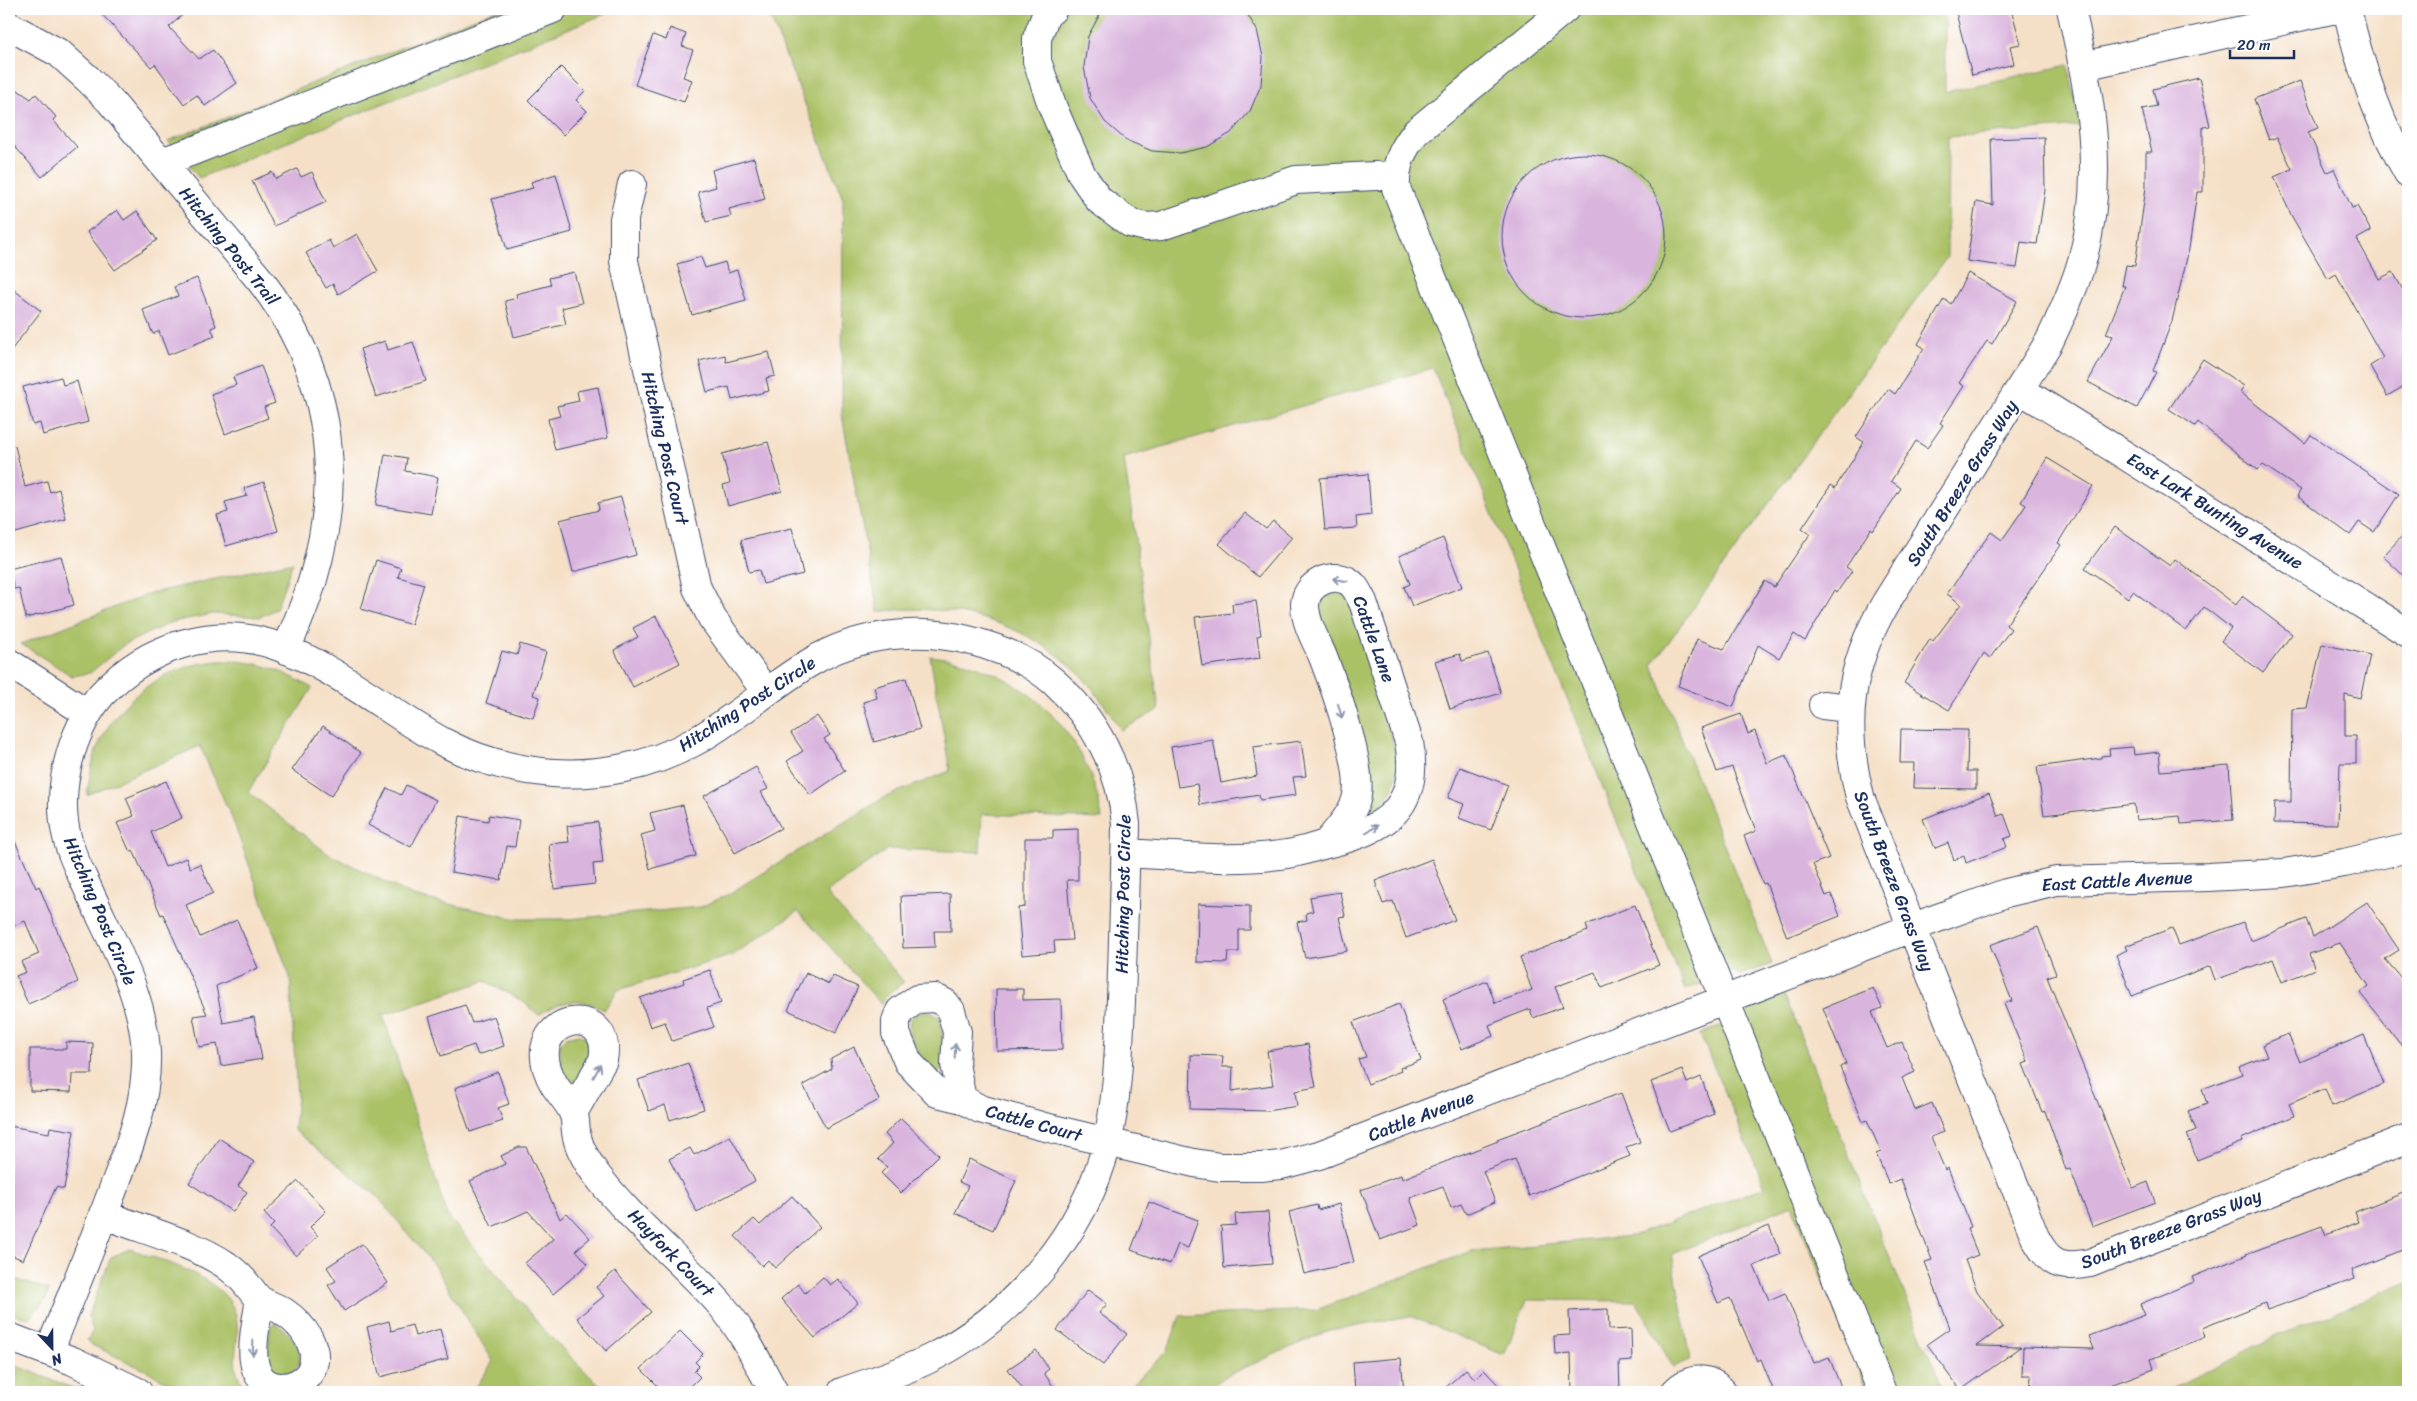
<svg xmlns="http://www.w3.org/2000/svg" width="2417" height="1401" viewBox="0 0 2417 1401" font-family="Sriracha,sans-serif">
  <style>
    .green { fill: #abc166; stroke: #637862 }
    .building { fill: #d9b4dd }
    .lines { fill: none; stroke-linecap: round; stroke-linejoin: round }
    .minor-casing { stroke: #3c4a6e; stroke-width: 30 }
    .minor { stroke: #fff; stroke-width: 28 }
    .oneway { stroke: #8d97ae }
    .labels { text-anchor: middle; stroke-width: 4.5; stroke-linejoin: round; paint-order: stroke }
    .street-label { font-size: 18px; fill: #1b2f5e; stroke: #fff }
  </style>
  <rect width="100%" height="100%" fill="#fff"/>
  <filter id="ink" filterUnits="userSpaceOnUse"><feTurbulence type="fractalNoise" baseFrequency=".02" numOctaves="2"/><feDisplacementMap in="SourceGraphic" scale="10" xChannelSelector="R" yChannelSelector="G"/><feConvolveMatrix kernelMatrix="1 2 1 2 8 2 1 2 1" color-interpolation-filters="sRGB"/></filter>
  <filter id="wash" filterUnits="userSpaceOnUse"><feTurbulence type="fractalNoise" baseFrequency=".0096" numOctaves="4" result="noise"/><feDisplacementMap in="SourceGraphic" scale="20" xChannelSelector="R" yChannelSelector="G"/><feGaussianBlur stdDeviation="1.12" result="paint"/><feColorMatrix in="noise" values="0 0 0 0 0 0 0 0 0 0 0 0 0 0 0 0 0 1.4 0 .05"/><feComposite in="paint" operator="in"/></filter>
  <g filter="url(#wash)">
    <rect width="100%" height="100%" fill="#f5e0c7"/>
    <!-- green -->
    <path class="green" d="M498,9H617L199,178L168,141Z
      M767,9H1940L1945,20V92L2068,65L2080,126L1948,137L1947,257L1652,665L1772,964L1740,975L1732,971L1685,990L1433,368L1124,458L1159,710L1121,730C1109,711 1097,693 1082,677C1031,623 950,601 878,612L842,415L843,199Z
      M293,562L276,609L260,617L213,614L172,622L125,644L90,673L72,676L21,644L151,593Z
      M1334,591L1341,592L1351,603L1398,758C1399,782 1390,798 1372,813H1368L1367,809L1372,791L1370,765L1330,636C1320,619 1307,598 1334,591Z
      M930,656C1019,665 1089,730 1102,819L982,814L980,852L888,849L826,893L904,982L889,993L881,1004L798,911L733,955L618,990L604,1010C582,996 559,1001 539,1015L522,1001L485,981L383,1015L447,1215L543,1329L599,1385L596,1392H473L493,1361L436,1268L377,1196L294,1130L297,1097L290,977L232,818L200,746L87,795C90,776 92,757 101,740C129,683 194,650 256,664C277,668 294,678 312,688L248,792L327,853L413,896L517,919H568L701,907L727,895L885,797L950,771Z
      M1784,994L1944,1392H1868L1792,1205L1672,1254L1690,1360L1673,1367L1636,1301L1527,1300L1504,1355L1410,1316L1330,1330L1228,1375L1203,1392H1124L1167,1352L1180,1316L1316,1310L1472,1251L1632,1236L1765,1187L1700,1034L1740,1019L1750,1009Z
      M927,1010L940,1018C945,1035 940,1053 942,1070L936,1073C922,1057 903,1039 911,1017Z
      M579,1034L591,1041L593,1053L574,1083H569L561,1065L560,1043L566,1037Z
      M130,1249C162,1261 228,1278 236,1316C242,1345 224,1366 249,1392H185L147,1371L92,1345L87,1340L93,1331L88,1316L111,1257Z
      M9,1277L49,1290L46,1299L30,1318L9,1314Z
      M2408,1282V1392H2164L2275,1337Z
      M275,1323C292,1334 313,1357 290,1373H277L267,1360L270,1326Z
      M9,1363L83,1392H9Z"/>
    <g id="blocks">
      <!-- building -->
      <path class="building" d="M97,9H189L169,27L199,59L213,50L237,83L205,106L197,95L184,104L155,64L151,67Z
        M1103,9H1244L1257,30L1263,57L1261,85L1250,111L1231,133L1207,147L1180,153L1152,151L1126,140L1105,122L1090,98L1084,67L1088,36Z
        M1955,9H2011L2021,44L2010,46L2014,64L1972,75Z
        M670,28L686,34L682,46L693,50L683,77L692,80L684,102L635,85L653,35L666,40Z
        M561,67L585,91L576,100L587,111L563,135L528,100Z
        M2199,78L2210,126L2203,127V192H2197L2189,249L2172,321L2153,371L2156,372L2137,408L2088,382L2113,336L2106,334L2125,286H2122L2126,265L2135,266L2146,187V152H2152L2142,109L2157,106L2153,89Z
        M2300,81L2318,128L2308,132L2327,172L2334,169L2352,208L2357,206L2371,231L2357,239L2379,279L2393,272L2408,299V384L2387,396L2370,366L2383,358L2336,274L2328,279L2291,215L2274,177L2292,169L2277,137L2269,140L2254,99Z
        M9,84L31,99L36,94L56,117L53,120L77,147L42,177L9,140Z
        M2044,137L2045,190L2037,244L2021,242L2017,268L1967,261L1976,202L1993,205L1991,139Z
        M1502 236a82 82 0 1 1 164 0a82 82 0 1 1-164 0Z
        M754,158L765,199L729,209L731,216L706,222L698,192L716,187L712,170Z
        M297,169L301,177L312,172L326,202L274,226L252,181L272,172L276,179Z
        M556,174L572,232L507,250L492,199L533,188L531,182Z
        M117,210L124,220L137,211L157,240L115,270L87,232Z
        M357,234L378,271L338,294L333,284L326,288L306,253L329,240L333,248Z
        M701,257L705,268L725,262L728,273L737,270L746,300L692,315L677,264Z
        M574,272L582,303L562,308L566,324L514,337L505,301L517,298L516,294L551,285L549,278Z
        M1968,273L2017,301L1992,344L1987,341L1959,383L1964,386L1940,423L1943,425L1927,448L1916,441L1891,481L1901,488L1873,531L1871,529L1846,567L1852,571L1837,592L1835,590L1805,641L1794,634L1779,658L1758,645L1733,707L1678,686L1697,639L1724,649L1765,581L1774,587L1810,534L1802,528L1831,485L1835,488L1864,442L1856,437L1888,389L1895,394L1924,348L1918,344L1944,299L1951,304Z
        M197,278L216,326L211,328L215,336L168,355L159,331L153,334L143,310L178,296L174,287Z
        M9,286L41,311L9,353Z
        M385,341L388,350L413,342L426,381L376,397L360,349Z
        M769,352L775,376L766,378L769,391L732,400L729,387L707,392L699,361L725,355L726,362Z
        M2203,359L2244,386L2240,392L2305,443L2311,435L2399,494L2374,532L2359,522L2350,535L2297,496L2301,490L2263,465L2258,470L2198,422L2195,426L2169,409Z
        M261,366L275,403L264,407L268,418L225,434L211,394L236,385L233,377Z
        M61,377L63,385L77,381L88,422L43,435L40,423L33,425L23,387Z
        M598,387L608,438L555,450L548,419L560,416L557,406L579,401L577,391Z
        M768,442L782,491L728,506L723,485L730,483L722,454Z
        M15,446L25,487L47,481L50,492L59,489L66,519L12,534L9,522V447Z
        M385,454L407,458L405,471L438,477L431,514L376,505Z
        M2047,458L2093,486L2058,543L2061,545L2006,625L2011,629L1990,658L1984,653L1949,710L1904,683L1930,639L1933,641L1961,604L1947,594L1991,532L2002,540L2026,505L2021,502Z
        M1368,474L1371,515L1356,517L1357,528L1325,530L1320,478Z
        M264,482L278,531L226,546L217,515L228,512L225,502L247,496L244,488Z
        M621,497L636,555L573,572L560,520L599,510L598,503Z
        M1245,513L1266,529L1273,521L1292,537L1258,577L1219,544Z
        M2115,527L2170,566L2175,559L2236,605L2242,596L2292,634L2263,673L2221,641L2231,628L2204,607L2186,631L2133,591L2128,598L2085,568Z
        M792,528L803,574L763,584L759,570L749,572L741,540Z
        M2408,530V580L2383,556Z
        M1443,538L1462,587L1412,606L1404,587L1410,584L1399,556Z
        M61,556L74,605L26,618L19,588L14,589L9,569Z
        M376,560L401,568L398,577L424,584L411,625L361,609Z
        M1256,601L1261,635L1257,636L1260,658L1202,666L1195,617L1233,613L1232,604Z
        M656,616L680,663L633,687L614,650L638,637L633,628Z
        M520,644L546,652L533,695L540,697L533,718L486,703L502,651L517,655Z
        M2322,644L2370,655L2360,698L2345,694V736H2356V764H2340L2338,824L2274,823L2275,802H2291L2292,709L2307,708Z
        M1488,653L1501,693L1450,709L1435,661L1460,654L1462,661Z
        M906,678L920,729L874,742L863,702L877,698L874,687Z
        M1741,714L1748,734L1755,731L1767,763L1786,755L1829,858L1813,864L1826,896L1831,894L1840,916L1787,937L1766,883L1763,884L1744,836L1756,831L1732,767L1717,772L1701,728Z
        M817,716L830,735L824,739L845,771L810,795L787,761L803,751L791,733Z
        M323,726L361,753L331,796L292,770Z
        M1901,729L1968,730L1967,771H1976V789L1913,788L1914,763H1900Z
        M1213,740L1221,783L1257,776L1253,747L1301,741L1306,776L1293,777L1296,795L1260,800L1259,795L1200,805L1197,784L1178,787L1171,747Z
        M2133,747L2134,755L2159,752L2161,771L2229,765L2233,820L2181,824L2180,816L2136,820L2134,804L2044,815L2037,767L2101,758V756L2110,755L2109,749Z
        M756,767L768,789L761,792L781,828L735,853L704,796Z
        M1460,767L1508,785L1491,830L1459,818L1464,804L1448,798Z
        M166,781L182,818L151,832L165,867L186,858L190,868L200,864L213,893L186,905L200,937L237,920L258,968L216,986L223,1023L254,1017L262,1059L221,1066L217,1044L199,1047L193,1016L207,1014L163,914L161,915L133,850L130,852L117,823L134,816L126,798Z
        M406,785L436,800L411,847L368,825L387,788L401,795Z
        M1989,793L1998,816L2004,814L2012,836L2004,839L2007,847L1966,863L1964,856L1954,860L1948,843L1935,848L1923,819Z
        M683,805L696,856L650,869L641,835L655,831L650,813Z
        M489,815L519,820L515,847L507,846L501,880L451,872L460,816L488,821Z
        M598,822L603,863L593,864L595,884L554,889L549,844L569,842L567,826Z
        M9,828L36,888L39,886L78,982L28,1004L16,976L26,972L21,962L39,954L25,921L9,928Z
        M1078,829V880H1067L1072,940L1054,941L1055,952L1022,955L1018,908L1025,907V838H1053V830Z
        M1432,859L1455,920L1406,938L1393,901L1383,904L1375,881Z
        M1340,892L1345,916L1339,917L1347,951L1305,958L1297,922L1307,920L1306,913L1313,911L1310,897Z
        M950,894L951,931H934L935,947L903,948L901,896Z
        M2367,902L2399,950L2385,959L2408,986V1054L2360,993L2369,986L2340,943L2309,954L2315,969L2282,982L2273,959L2215,980L2210,966L2132,996L2116,955L2127,950L2125,946L2172,928L2179,945L2243,922L2251,941L2306,919L2313,937Z
        M1198,904L1250,906V930H1239V952H1228L1227,963L1197,962Z
        M1635,905L1659,965L1602,988L1595,972L1555,987L1563,1007L1533,1018L1530,1009L1489,1025L1493,1036L1462,1049L1443,999L1487,981L1495,1003L1532,990L1520,957L1588,931L1586,925Z
        M2038,927L2056,974L2047,977L2121,1160L2133,1188L2148,1182L2155,1202L2092,1226L2070,1169L2066,1170L2045,1111L2042,1112L2023,1064L2028,1062L2004,1004L2012,1001L1990,945Z
        M710,970L721,1003L707,1008L714,1027L672,1041L665,1022L650,1027L640,998L684,983L683,979Z
        M806,973L829,984L833,976L858,987L836,1033L788,1010Z
        M1873,988L1882,1008L1872,1012L1887,1048L1902,1042L1915,1072L1902,1078L1915,1110L1932,1103L1944,1132L1931,1137L1945,1170L1948,1168L1971,1227L1967,1228L1978,1255L1965,1260L1977,1291L2003,1327L1977,1346L2021,1347L1961,1390L1927,1344L1950,1328L1925,1262L1932,1260L1901,1179L1889,1184L1876,1154L1881,1152L1867,1120L1863,1122L1840,1067L1846,1064L1823,1008Z
        M996,989H1023V1000L1061,999L1062,1050L997,1051Z
        M1399,1004L1421,1060L1400,1068L1401,1071L1368,1084L1358,1059L1366,1057L1353,1022Z
        M465,1005L472,1023L494,1016L504,1046L478,1055L474,1045L441,1056L429,1017Z
        M2288,1034L2300,1062L2364,1035L2384,1084L2332,1106L2325,1089L2289,1104L2294,1116L2241,1139L2242,1142L2197,1160L2187,1134L2196,1130L2188,1111L2207,1104L2202,1089L2242,1074L2239,1067L2267,1056L2262,1045Z
        M66,1042L93,1043L92,1074H72L71,1092L30,1091V1049H66Z
        M1308,1044L1316,1087L1295,1091L1297,1106L1267,1111L1190,1109L1191,1055L1223,1056L1222,1067H1233L1232,1091L1273,1085L1267,1051Z
        M854,1047L879,1100L826,1128L803,1085L832,1069L831,1059Z
        M688,1063L704,1109L670,1120L665,1105L649,1111L638,1080Z
        M1682,1070L1687,1083L1701,1077L1714,1114L1670,1131L1651,1082Z
        M498,1072L509,1104L498,1108L503,1121L470,1132L455,1088Z
        M1621,1093L1640,1142L1626,1147L1630,1156L1529,1196L1515,1159L1483,1171L1495,1202L1466,1214L1461,1204L1451,1208L1443,1186L1410,1198L1420,1225L1380,1240L1361,1190L1401,1175L1402,1179L1498,1141L1497,1139Z
        M901,1118L939,1155L901,1193L881,1173L887,1167L878,1159L893,1143L885,1134Z
        M9,1126L49,1133L50,1127L74,1131L64,1189L56,1187L23,1260L9,1254Z
        M730,1136L755,1181L697,1212L669,1159L690,1148L694,1155Z
        M219,1138L254,1162L238,1186L247,1192L233,1212L189,1183Z
        M519,1147H526L560,1219L567,1213L590,1238L576,1250L588,1264L553,1294L525,1263L553,1239L528,1211L492,1227L470,1181L505,1164L501,1156Z
        M969,1159L1016,1181L993,1230L955,1213L968,1186L959,1182Z
        M298,1181L326,1211L310,1227L318,1236L296,1256L270,1228L274,1224L264,1213Z
        M2403,1193L2408,1206V1248L2352,1270L2355,1279L2267,1310L2265,1303L2202,1328L2205,1337L2151,1359L2154,1369L2091,1392H2030L2031,1375H2022L2023,1347L2094,1349L2089,1336L2145,1315L2140,1304L2194,1282L2192,1277L2247,1255L2246,1254L2322,1226L2326,1235L2359,1222L2355,1212Z
        M792,1196L820,1227L775,1268L768,1260L762,1266L735,1236L754,1219L760,1225Z
        M1149,1202L1198,1220L1188,1248L1178,1244L1170,1264L1131,1250Z
        M1339,1204L1354,1262L1304,1274L1289,1212L1317,1205L1318,1210Z
        M1268,1212L1272,1264L1224,1268L1221,1226L1236,1225L1235,1214Z
        M1769,1226L1781,1254L1754,1266L1769,1300L1785,1293L1814,1363L1829,1357L1843,1392H1774L1761,1359L1757,1361L1730,1298L1718,1303L1698,1256Z
        M362,1244L388,1283L344,1311L328,1285L336,1281L327,1267Z
        M615,1271L651,1312L606,1351L577,1318L604,1296L596,1287Z
        M823,1277L830,1285L838,1279L858,1303L815,1338L781,1299L798,1284L805,1293Z
        M1088,1290L1107,1304L1099,1313L1127,1334L1103,1365L1057,1330Z
        M1608,1309L1609,1330L1631,1329L1632,1361L1619,1362L1620,1392H1572L1571,1353L1555,1354L1554,1336L1570,1335L1569,1311Z
        M389,1321L391,1331L412,1325L415,1336L440,1329L448,1359L380,1377L367,1327Z
        M680,1331L703,1354L695,1362L699,1366L694,1371L700,1377L685,1392H664L641,1369Z
        M1036,1350L1049,1369L1044,1373L1057,1392H1025L1008,1369Z
        M1401,1358L1404,1392H1355L1353,1362Z
        M1466,1369L1475,1379L1484,1370L1505,1392H1441Z"/>
    </g>
  </g>
  <g filter="url(#ink)">
    <use href="#blocks" fill-opacity="0" stroke="#3c4a6e" stroke-width="1"/>
    <g class="lines">
      <defs>
        <path id="minor" d="M1053,9L1046,15L1037,38V61L1053,108L1082,175L1099,200L1130,223L1146,227L1161,226L1296,180L1395,175
          M1565,9L1416,132C1402,150 1395,164 1396,188L1717,982
          M2071,9C2090,92 2106,176 2082,261C2074,289 2062,315 2049,342L1885,604C1848,668 1842,726 1860,797L2035,1237C2049,1264 2060,1269 2090,1263L2408,1138
          M2347,9C2360,66 2378,122 2408,173
          M9,26L59,53L88,79L110,101L260,280C329,369 345,471 313,579C306,603 296,626 286,650
          M2083,66L2335,9
          M161,162L190,152L553,9
          M632,184L624,219V261L697,588L712,618L766,692
          M2021,390L2408,633
          M9,663L87,713
          M1823,705L1849,708
          M1126,853C1180,856 1238,863 1293,853C1304,851 1315,847 1326,844C1384,831 1421,808 1409,742L1363,602C1359,595 1356,586 1348,581C1331,572 1306,584 1305,604C1305,623 1316,640 1323,657C1335,688 1365,771 1356,800C1351,817 1336,831 1326,844
          M1725,1000L1882,1392
          M962,1099L955,1064L957,1032L951,1011L945,1003L935,998L917,999L900,1011L896,1021V1033L908,1062L937,1093L962,1099L980,1109L1041,1126L1194,1163L1220,1167H1261L1281,1165L1319,1155L1935,919L2006,893L2056,881L2208,877L2284,873L2344,863L2408,848
          M573,1113L603,1060C615,997 513,1015 555,1086C561,1095 571,1105 574,1115C576,1122 575,1130 577,1137C580,1151 588,1163 596,1174C632,1222 682,1260 721,1305C743,1331 758,1363 774,1392
          M103,1214C142,1230 192,1242 226,1265C234,1271 242,1278 248,1286C252,1290 256,1297 260,1300C267,1305 277,1307 284,1312C302,1324 323,1350 310,1372C304,1382 292,1387 281,1387C239,1385 256,1325 260,1300
          M9,1337L73,1361L138,1392
          M49,1352C69,1301 90,1251 109,1200C127,1152 148,1105 146,1052C143,994 112,942 89,891C81,873 71,856 67,837C60,810 63,779 71,752C78,730 87,711 102,694C147,646 215,624 277,646C336,667 388,712 443,742C477,760 515,770 553,773C601,776 651,766 692,743C735,720 770,686 811,662C857,634 916,627 968,640C1000,648 1029,660 1054,682C1095,719 1121,768 1126,824C1125,883 1123,942 1121,1001C1119,1048 1118,1097 1107,1143C1085,1233 1015,1315 933,1357C904,1372 873,1381 842,1392
          M1675,1392C1689,1377 1708,1376 1723,1392"/>
      </defs>
      <!-- minor casing -->
      <use href="#minor" class="minor-casing"/>
      <!-- minor -->
      <use href="#minor" class="minor"/>
    </g>
    <!-- one-way arrows -->
    <defs><path id="oneway-shaft" d="M-6 0H5M1.5-3L5.5 0L1.5 3" fill="none" stroke-width="1.6" stroke-linecap="round" stroke-linejoin="round" transform="scale(1.25)"/></defs>
    <g class="oneway">
      <use href="#oneway-shaft" transform="translate(1340 580) rotate(-170)"/>
      <use href="#oneway-shaft" transform="translate(1340 711) rotate(74)"/>
      <use href="#oneway-shaft" transform="translate(1372 829) rotate(-29)"/>
      <use href="#oneway-shaft" transform="translate(955 1051) rotate(-87)"/>
      <use href="#oneway-shaft" transform="translate(597 1071) rotate(-61)"/>
      <use href="#oneway-shaft" transform="translate(253 1348) rotate(93)"/>
    </g>
  </g>
  <g class="labels">
    <!-- street labels -->
    <g class="street-label">
      <text transform="translate(229 246) rotate(51)" y="6">Hitching Post Trail</text>
      <text transform="translate(665 448) rotate(77)" y="6">Hitching Post Court</text>
      <text transform="translate(1962 483) rotate(-58)" y="6">South Breeze Grass Way</text>
      <text transform="translate(2215 511) rotate(32)" y="6">East Lark Bunting Avenue</text>
      <text transform="translate(1374 639) rotate(70)" y="6">Cattle Lane</text>
      <text transform="translate(747 704) rotate(-33)" y="6">Hitching Post Circle</text>
      <text transform="translate(1894 881) rotate(69)" y="6">South Breeze Grass Way</text>
      <text transform="translate(2117 881) rotate(-3)" y="6">East Cattle Avenue</text>
      <text transform="translate(1123 894) rotate(-89)" y="6">Hitching Post Circle</text>
      <text transform="translate(100 911) rotate(67)" y="6">Hitching Post Circle</text>
      <text transform="translate(1421 1116) rotate(-21)" y="6">Cattle Avenue</text>
      <text transform="translate(1034 1123) rotate(15)" y="6">Cattle Court</text>
      <text transform="translate(2171 1229) rotate(-21)" y="6">South Breeze Grass Way</text>
      <text transform="translate(671 1253) rotate(46)" y="6">Hayfork Court</text>
    </g>
  </g>
  <!-- margin -->
  <rect width="2417" height="1401" fill="none" stroke="#fff" stroke-width="30"/>
  <!-- north arrow -->
  <g transform="translate(52 1348) rotate(158)" stroke="#ffffff" stroke-width="4" paint-order="stroke">
  <path d="M0-4L9 19L0 12L-9 19Z" fill="#1b2f5e"/>
  <text y="-8" font-size="14" font-weight="bold" text-anchor="middle" fill="#1b2f5e">N</text>
  </g>
  <!-- scale -->
  <path d="M2230 50v8h64v-8" fill="none" stroke="#1b2f5e" stroke-width="2.5"/>
  <text x="2237" y="50" font-size="15" fill="#1b2f5e" stroke="#ffffff" stroke-width="4" paint-order="stroke">20 m</text>
</svg>
